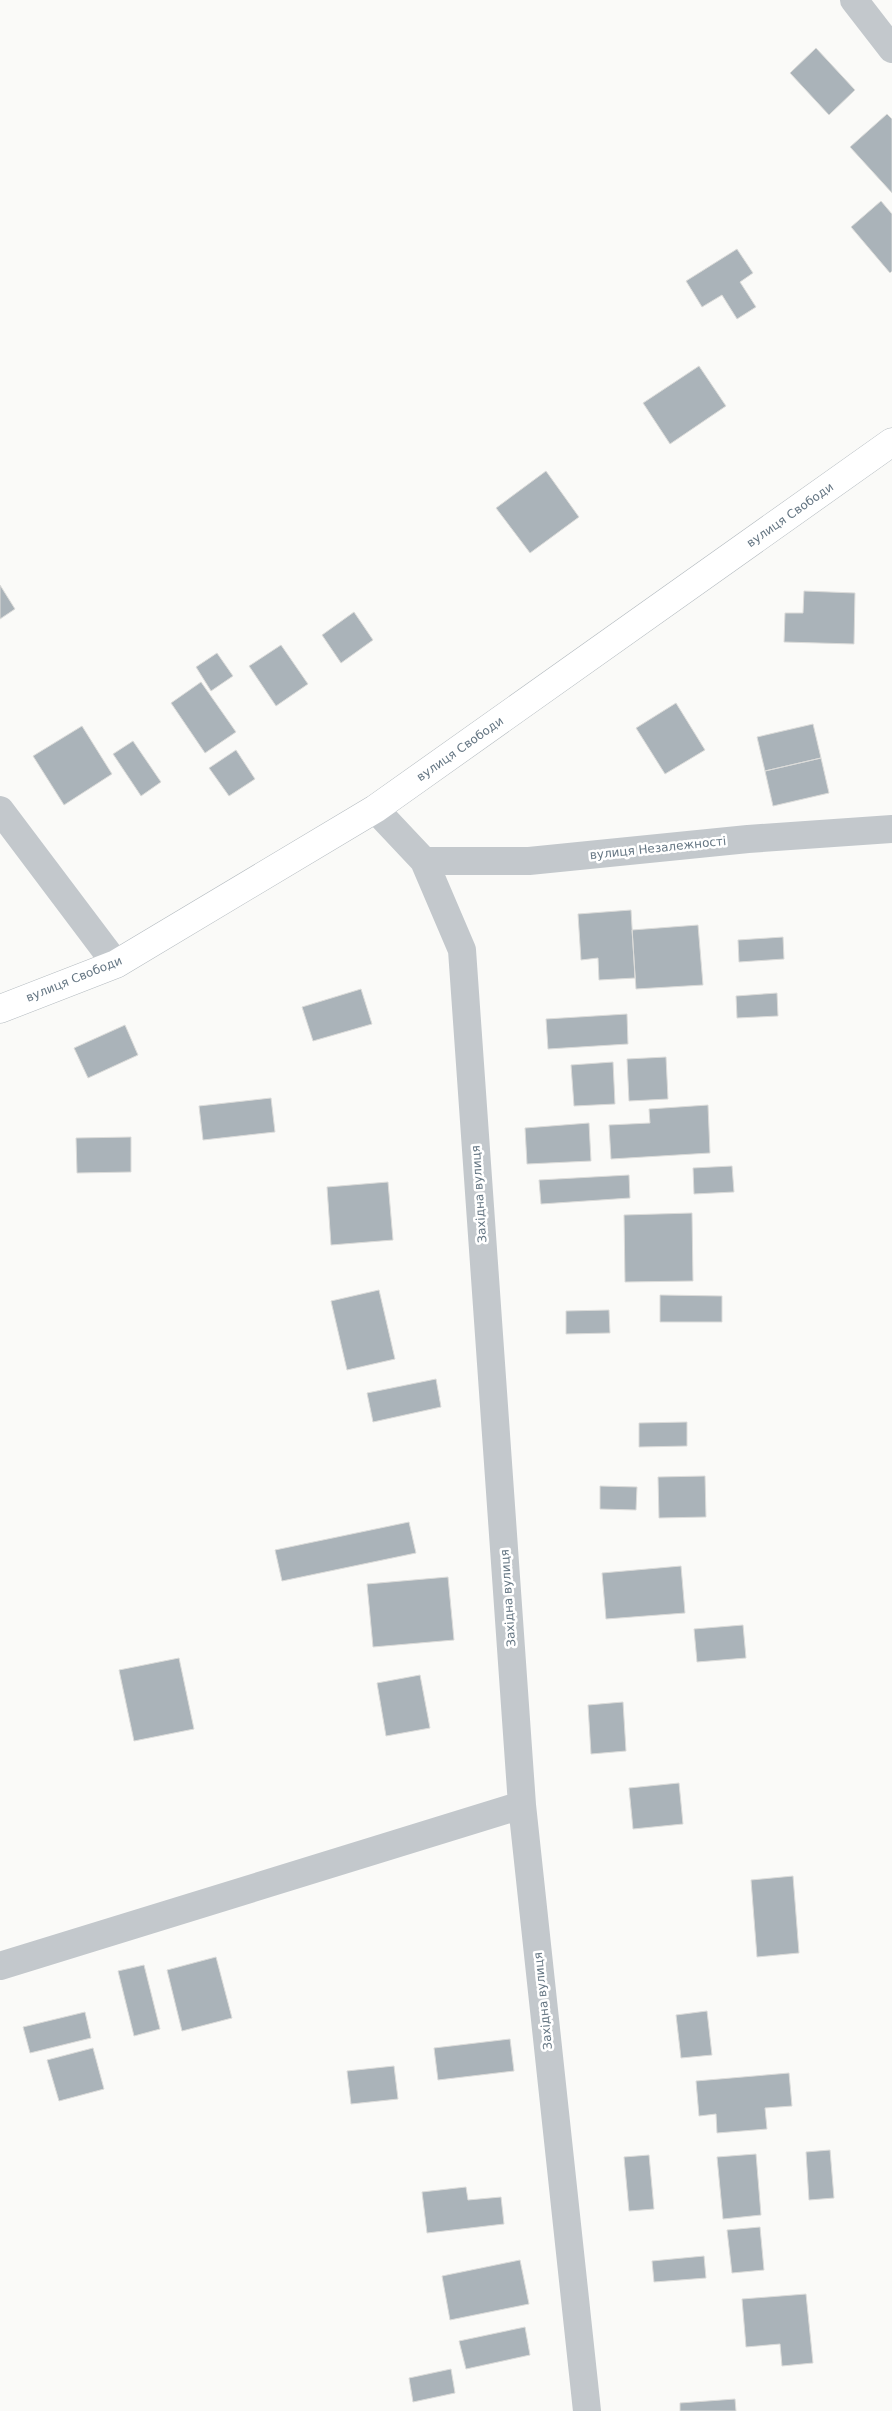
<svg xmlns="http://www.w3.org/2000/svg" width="892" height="2411" viewBox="0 0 892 2411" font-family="'DejaVu Sans',sans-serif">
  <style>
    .building { fill: #aab3b9; stroke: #dcdcda }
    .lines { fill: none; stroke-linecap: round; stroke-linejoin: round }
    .secondary-casing { stroke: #b3babf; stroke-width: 29 }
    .street { stroke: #c3c8cc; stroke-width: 28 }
    .secondary { stroke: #fff; stroke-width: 28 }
    .labels { text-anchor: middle; stroke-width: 5; stroke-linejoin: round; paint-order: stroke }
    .street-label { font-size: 12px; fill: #657683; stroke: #fff }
  </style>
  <rect width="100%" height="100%" fill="#fafaf8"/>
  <!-- building -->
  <path class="building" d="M816,48L855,90L829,115L790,73Z
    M887,114L892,119V193L850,147Z
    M881,201L892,214V271L890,273L851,227Z
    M737,249L753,273L740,282L756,307L737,319L722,295L702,307L686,281Z
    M699,366L726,406L670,444L643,403Z
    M546,471L579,517L530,553L496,508Z
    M0,585L15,609L0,619Z
    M804,591L855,593L854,644L784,642L785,613H803Z
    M354,612L373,640L341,663L322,635Z
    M281,645L308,684L276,706L249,666Z
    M217,653L233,676L211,691L196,667Z
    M201,682L236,732L205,753L171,703Z
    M676,703L705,750L665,774L636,728Z
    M813,724L821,758L765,771L757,737Z
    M82,726L112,774L64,805L33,756Z
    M133,741L161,782L141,796L113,754Z
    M236,750L255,779L229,796L209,768Z
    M821,758L829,793L773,806L765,771Z
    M631,910L635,978L599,980L598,958L581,960L578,914Z
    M698,925L703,985L636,989L632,930Z
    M783,937L784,959L739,962L738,940Z
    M361,989L372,1024L313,1041L302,1007Z
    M777,993L778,1016L737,1018L736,996Z
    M627,1014L628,1044L548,1049L546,1019Z
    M125,1025L138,1055L88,1078L74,1048Z
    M666,1057L668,1099L629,1101L627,1059Z
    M613,1062L615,1104L574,1106L571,1065Z
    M271,1098L275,1132L203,1140L199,1106Z
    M708,1105L710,1153L611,1159L609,1125L650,1123L649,1109Z
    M589,1123L591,1161L527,1164L525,1128Z
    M131,1137V1172L77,1173L76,1138Z
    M732,1166L734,1192L694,1194L693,1168Z
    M629,1175L630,1198L541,1204L539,1180Z
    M388,1182L393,1240L331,1245L327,1187Z
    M692,1213L693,1281L625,1282L624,1215Z
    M379,1290L395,1359L347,1370L331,1301Z
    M660,1295L722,1296V1322H660Z
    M609,1310L610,1333L566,1334V1311Z
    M436,1379L441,1407L373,1422L367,1393Z
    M687,1422V1446L639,1447V1423Z
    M705,1476L706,1517L659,1518L658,1477Z
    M600,1486L637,1487L636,1510L600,1509Z
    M409,1522L416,1553L282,1581L275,1550Z
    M681,1566L685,1613L606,1619L602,1573Z
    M448,1577L454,1640L373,1647L367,1584Z
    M743,1625L746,1658L697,1662L694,1629Z
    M179,1658L194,1729L134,1741L119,1670Z
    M420,1675L430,1728L386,1736L377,1683Z
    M623,1702L626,1751L591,1754L588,1705Z
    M679,1783L683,1824L633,1829L629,1788Z
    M793,1876L799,1953L757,1957L751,1880Z
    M216,1957L232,2018L182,2031L167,1970Z
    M144,1965L160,2029L134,2036L118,1971Z
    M707,2011L712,2055L681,2058L676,2015Z
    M85,2012L91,2038L30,2053L23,2027Z
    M510,2039L514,2071L438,2080L434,2048Z
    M93,2048L104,2089L59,2101L47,2060Z
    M394,2066L398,2099L351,2104L347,2071Z
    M789,2073L792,2106L765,2108L767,2129L717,2133L716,2114L699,2116L696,2081Z
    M830,2150L834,2198L809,2200L806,2152Z
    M756,2154L761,2215L723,2219L717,2157Z
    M649,2155L654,2209L629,2211L624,2157Z
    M466,2187L468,2200L501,2197L504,2224L427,2233L422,2192Z
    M760,2227L764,2270L732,2273L727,2230Z
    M704,2256L706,2278L654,2282L652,2261Z
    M520,2260L529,2304L450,2320L442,2276Z
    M806,2294L813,2363L782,2366L780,2344L746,2347L742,2299Z
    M525,2327L530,2355L466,2369L459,2341Z
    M451,2369L455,2393L413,2402L409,2378Z
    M735,2399L736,2411H680V2403Z"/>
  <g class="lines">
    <defs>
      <path id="secondary" d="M0,1009L116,964L375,809L892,442"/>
    </defs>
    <!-- secondary casing -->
    <use href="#secondary" class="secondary-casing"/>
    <!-- street -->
    <path class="street" d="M854,0L892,49
      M375,809L424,861L462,950L522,1805L587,2411
      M0,810L116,964
      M424,861H529L748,839L892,829
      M0,1966L522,1805"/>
    <!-- secondary -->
    <use href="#secondary" class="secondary"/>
  </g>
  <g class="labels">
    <!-- street labels -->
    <g class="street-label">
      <text transform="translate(790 515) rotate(-35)" y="4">вулиця Свободи</text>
      <text transform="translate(460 749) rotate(-35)" y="4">вулиця Свободи</text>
      <text transform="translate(658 848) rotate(-6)" y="4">вулиця Незалежності</text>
      <text transform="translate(74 979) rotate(-22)" y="4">вулиця Свободи</text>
      <text transform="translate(479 1194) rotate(-94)" y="4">Західна вулиця</text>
      <text transform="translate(508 1598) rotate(-94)" y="4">Західна вулиця</text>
      <text transform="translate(543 2001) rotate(-96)" y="4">Західна вулиця</text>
    </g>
  </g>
</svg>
